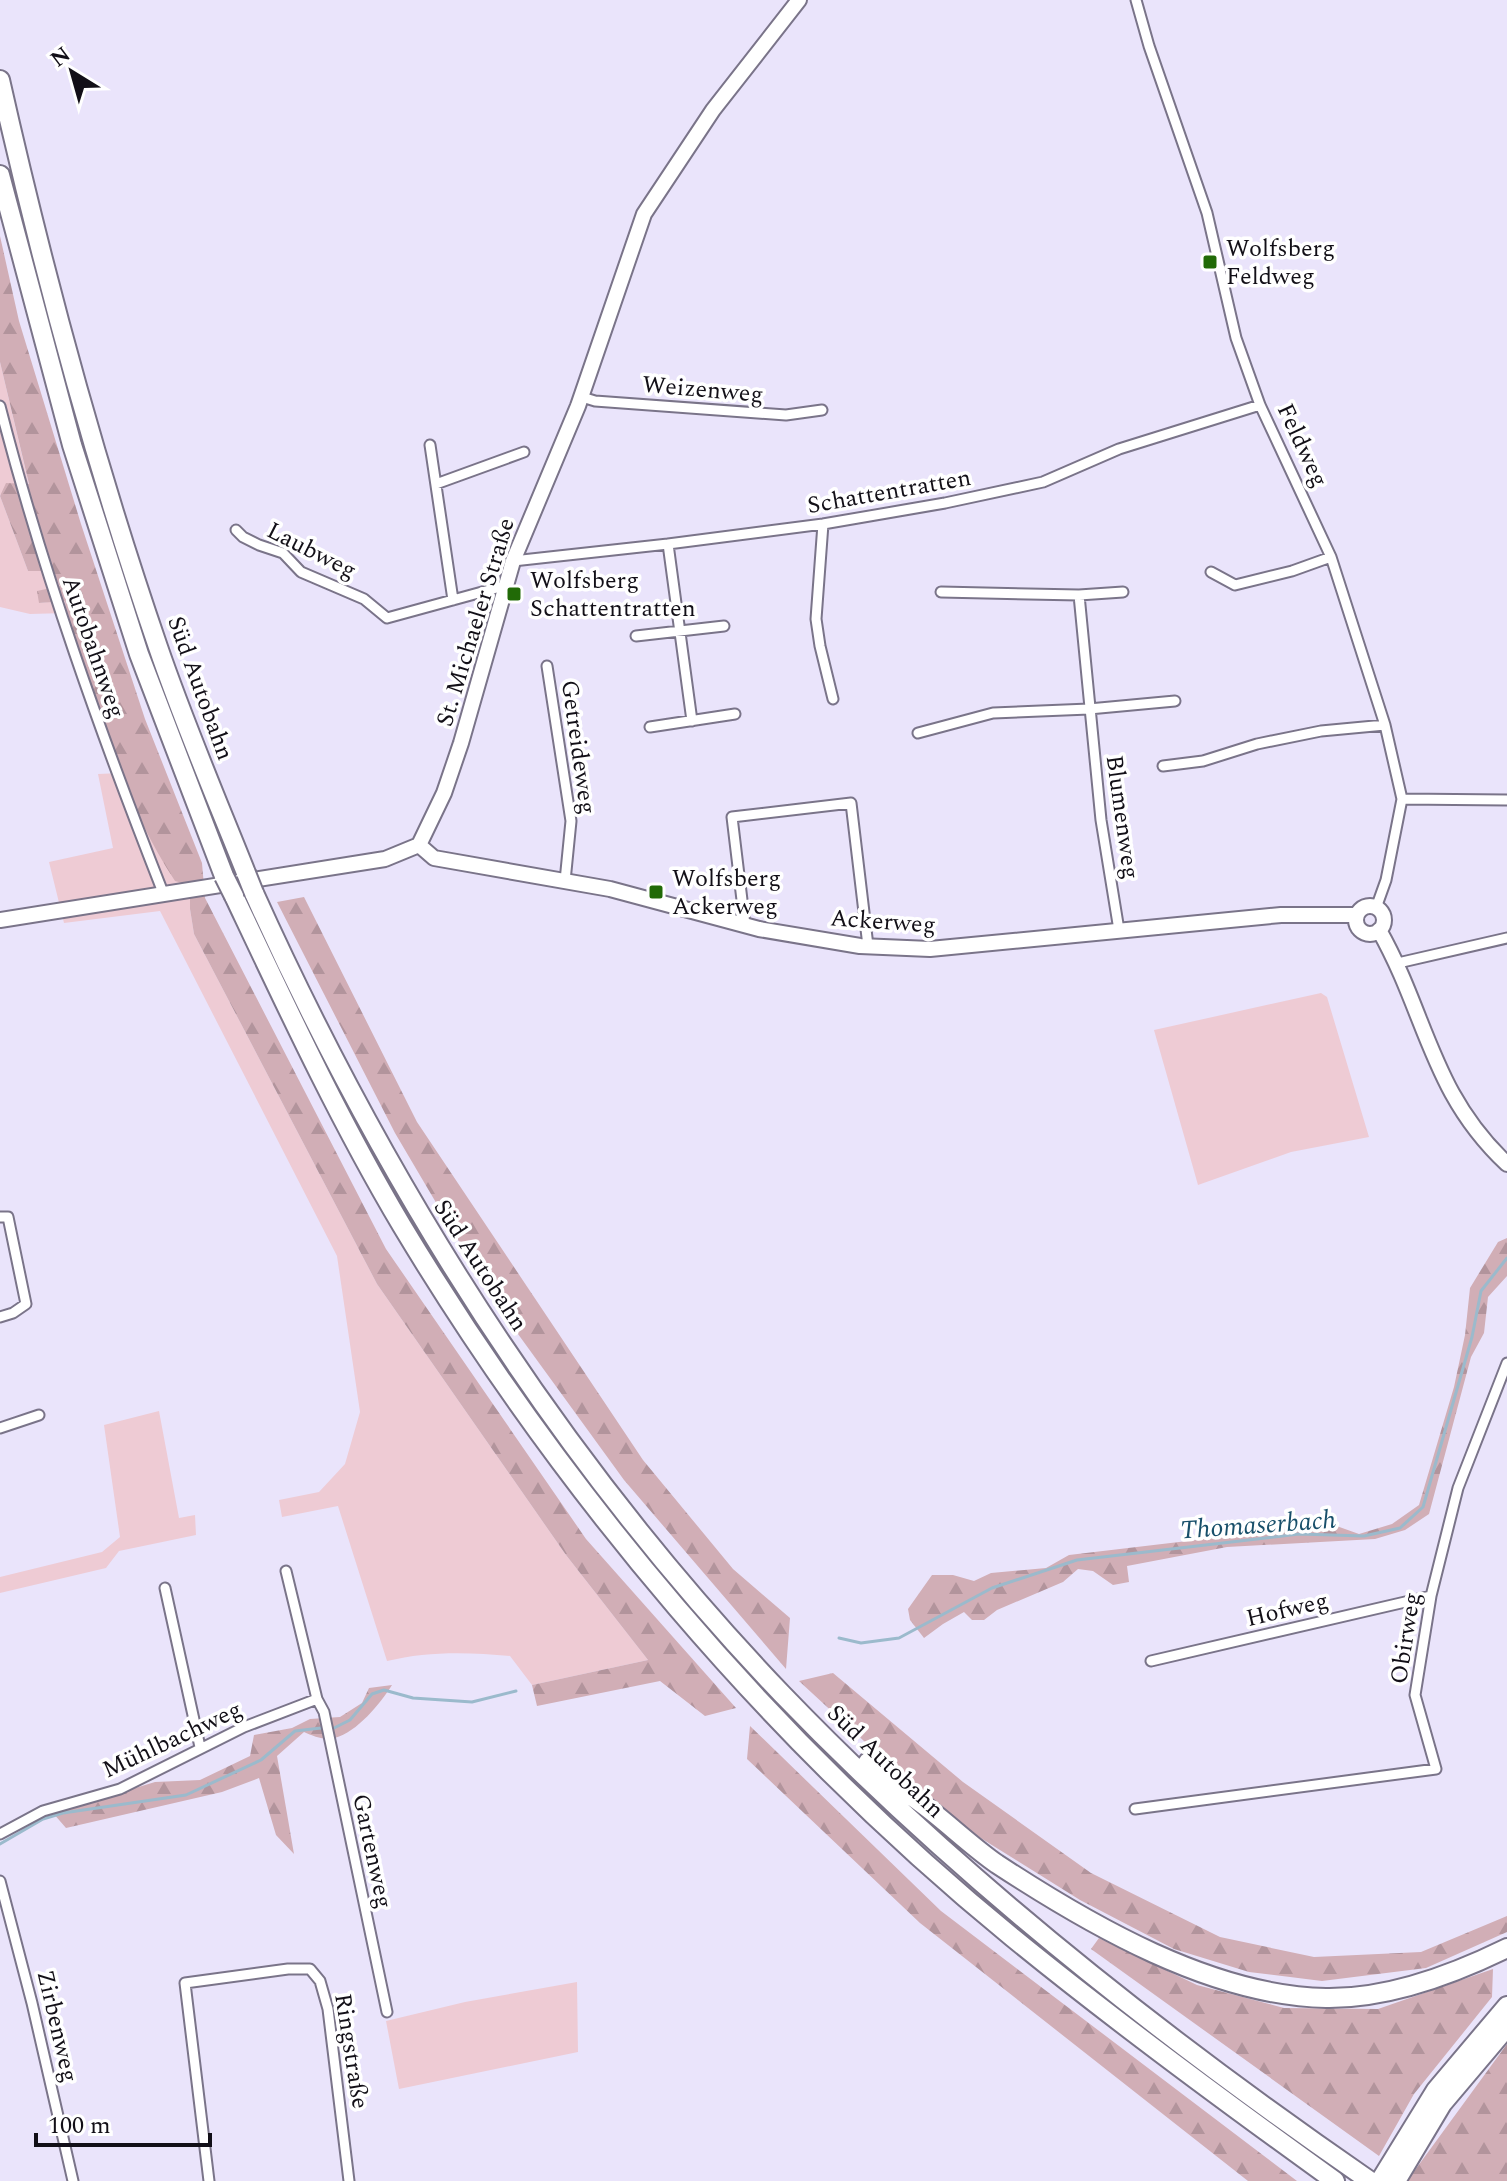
<svg xmlns="http://www.w3.org/2000/svg" width="1507" height="2181" viewBox="0 0 1507 2181" font-family="Spectral,serif">
  <style>
    .green { fill: #eecbd4 }
    .forest { fill: url(#forest-firs) }
    .lines { fill: none; stroke-linecap: round; stroke-linejoin: round }
    .stream { stroke: #9bbacc; stroke-width: 3 }
    .street-casing { stroke: #7a7489; stroke-width: 13 }
    .secondary-casing { stroke: #7a7489; stroke-width: 18 }
    .highway-casing { stroke: #7a7489; stroke-width: 22 }
    .street { stroke: #fff; stroke-width: 9 }
    .secondary { stroke: #fff; stroke-width: 14 }
    .highway { stroke: #fff; stroke-width: 18 }
    .highway-bridge-casing { stroke: #7a7489; stroke-width: 22; stroke-linecap: butt }
    .highway-bridge { stroke: #fff; stroke-width: 18 }
    .poi-dot { fill: #216a07; stroke: #fff; stroke-width: 3 }
    .labels { text-anchor: middle; stroke-width: 7; stroke-linejoin: round; paint-order: stroke }
    .poi-label { font-size: 24px; fill: #120f17; stroke: #fff; text-anchor: start }
    .street-label { font-size: 24px; fill: #120f17; stroke: #fff }
    .water-label { font-size: 26px; font-style: italic; fill: #184f6a; stroke: #fff }
  </style>
  <defs>
    <pattern id="forest-firs" width="22" height="20" patternUnits="userSpaceOnUse" patternTransform="scale(2)"><rect width="22" height="20" fill="#d1aeb6"/><path d="M5 1l3.5 6h-7zM16 11l3.5 6h-7z" fill="#b2949c"/></pattern>
  </defs>
  <rect width="100%" height="100%" fill="#eae4fb"/>
  <!-- green -->
  <path class="green" d="M0,362L29,485L0,495Z
    M0,496L28,571H52L61,587L39,603L65,600L66,613L30,614L0,607Z
    M121,773L190,885V909L194,934L377,1284L566,1555L648,1660L532,1685L510,1656C469,1652 427,1651 387,1661L338,1506L282,1517L279,1500L319,1492L345,1464L360,1412L337,1256L160,911L64,923L49,862L113,848L98,774Z
    M1321,993L1327,997L1369,1137L1291,1152L1198,1185L1154,1030Z
    M159,1411L179,1518L195,1515L196,1535L119,1551L106,1568L0,1593V1577L102,1552L120,1537L104,1425Z
    M577,1982L578,2052L399,2089L386,2021L465,2002Z"/>
  <!-- forest -->
  <path class="forest" d="M0,236L19,321L81,524L145,719L202,863L205,898L386,1249L586,1539L736,1708L705,1716L660,1681L537,1706L532,1685L648,1660L566,1555L377,1284L194,934L190,909V885L175,881C122,801 97,703 66,613L65,601L39,603L37,591L60,586L52,571H28L0,496L6,483L29,484L0,362Z
    M304,897L417,1122L643,1460L733,1569L790,1618L786,1669L624,1480L494,1301L395,1133L277,902Z
    M1507,1238V1276L1488,1297L1484,1333L1471,1357L1429,1514L1405,1530L1375,1539L1227,1547L1127,1566L1129,1582L1113,1585L1093,1571L1078,1569L1063,1582L997,1610L984,1620H972L964,1612L943,1624L924,1638L910,1620L908,1609L932,1575H953L974,1581L991,1573L1046,1568L1069,1555L1331,1524L1359,1534L1392,1524L1419,1505L1454,1387L1465,1335L1470,1288L1498,1242Z
    M833,1673L963,1782L1091,1873L1220,1937L1314,1957L1421,1952L1507,1916V1932L1426,1968L1322,1981L1249,1972L1174,1949L1080,1900L979,1837L891,1766L799,1681Z
    M392,1685C380,1704 357,1732 335,1738C325,1741 313,1736 304,1732L277,1756L294,1854L276,1835L259,1778L222,1792L66,1828L53,1813L155,1782L200,1780L250,1756L254,1735L292,1728L310,1719L340,1717L362,1703L369,1688Z
    M750,1726L941,1911L1297,2181H1248L920,1923L747,1759Z
    M1099,1938L1197,1985L1284,2008L1378,2009L1493,1969L1492,1997L1414,2094L1379,2156L1091,1949Z
    M1507,2044V2181H1407Z"/>
  <g class="lines">
    <!-- stream -->
    <path class="stream" d="M839,1638L861,1643L899,1638L992,1588L1077,1560L1299,1534L1364,1536L1400,1528L1423,1507L1472,1337L1481,1291L1507,1258
      M334,1728L350,1720L372,1694L384,1690L413,1698L472,1702L516,1691
      M0,1844L43,1819L63,1813L186,1795L261,1760L295,1731L321,1728"/>
    <defs>
      <path id="street" d="M1136,0L1149,46L1207,213L1236,338L1260,405L1331,557L1385,725L1402,799L1386,880L1376,908
        M582,397L595,401L786,415L822,410
        M0,406C43,573 101,735 164,895
        M430,445L453,600
        M436,484L524,452
        M823,524L816,619L820,646L833,699
        M236,530L243,537L259,545L283,553L301,572L364,599L387,618L504,586
        M668,544L692,721
        M513,561L668,544L823,524L945,503L1043,482L1119,449L1260,405
        M1211,572L1235,585L1292,571L1331,557
        M941,592L1079,595L1123,592
        M1079,595L1101,820L1119,930
        M636,636L724,626
        M547,666L571,821L565,881
        M650,727L735,714
        M918,733L993,713L1089,709L1175,701
        M1163,766L1203,761L1257,744L1321,731L1385,725
        M1402,799L1507,800
        M745,925L732,817L851,803L868,946
        M1398,963L1507,938
        M0,1217H8L26,1304L13,1313L0,1317
        M0,1428L39,1415
        M286,1571L317,1699L324,1712L387,2012
        M165,1588L200,1747
        M1151,1661L1431,1596
        M1135,1809L1436,1769L1415,1695L1431,1596L1458,1488L1507,1363
        M0,1834L43,1811L120,1789L244,1727L317,1699
        M0,1881L32,2003L73,2181
        M209,2181L185,1983L288,1969H310L320,1981L328,2009L349,2181"/>
      <path id="secondary" d="M419,845L434,858L610,889L759,929L860,946L930,949L1281,915H1357
        M1356 920a14 14 0 1 1 28 0a14 14 0 1 1-28 0Z
        M0,920L385,859L419,845L444,793L461,743L513,561L578,406L644,214L713,110L799,0
        M1379,930C1427,1015 1431,1093 1507,1164"/>
      <path id="highway" d="M0,80C43,271 94,461 158,647C184,723 216,798 246,873
        M0,175L72,445L139,654L224,876
        M254,893C386,1186 559,1461 782,1694C958,1877 1161,2037 1370,2181
        M234,896C287,1008 339,1120 402,1226C562,1492 771,1740 1012,1937C1116,2022 1225,2102 1335,2181
        M868,1762C887,1780 910,1794 930,1810C953,1828 974,1848 997,1864C1090,1925 1212,1996 1326,1998C1388,1999 1452,1975 1507,1948
        M1380,2181L1436,2090L1507,2006
        M1396,2181L1442,2104L1507,2027"/>
    </defs>
    <!-- street casing -->
    <use href="#street" class="street-casing"/>
    <!-- secondary casing -->
    <use href="#secondary" class="secondary-casing"/>
    <!-- highway casing -->
    <use href="#highway" class="highway-casing"/>
    <!-- street -->
    <use href="#street" class="street"/>
    <!-- secondary -->
    <use href="#secondary" class="secondary"/>
    <!-- highway -->
    <use href="#highway" class="highway"/>
    <defs>
      <path id="highway-bridge" d="M246,873L254,893
        M224,876L234,896"/>
    </defs>
    <!-- highway-bridge casing -->
    <use href="#highway-bridge" class="highway-bridge-casing"/>
    <!-- highway-bridge -->
    <use href="#highway-bridge" class="highway-bridge"/>
  </g>
  <!-- markers -->
  <g class="poi-dot">
    <rect x="1202" y="254" width="16" height="16" rx="4"/>
    <rect x="506" y="586" width="16" height="16" rx="4"/>
    <rect x="648" y="884" width="16" height="16" rx="4"/>
  </g>
  <g class="labels">
    <!-- poi labels -->
    <g class="poi-label">
      <text x="1226" y="256">Wolfsberg<tspan x="1226" dy="28">Feldweg</tspan></text>
      <text x="530" y="588">Wolfsberg<tspan x="530" dy="28">Schattentratten</tspan></text>
      <text x="672" y="886">Wolfsberg<tspan x="672" dy="28">Ackerweg</tspan></text>
    </g>
    <!-- street labels -->
    <g class="street-label">
      <text transform="translate(703 389) rotate(5)" y="8">Weizenweg</text>
      <text transform="translate(1303 445) rotate(65)" y="8">Feldweg</text>
      <text transform="translate(889 491) rotate(-10)" y="8">Schattentratten</text>
      <text transform="translate(312 550) rotate(27)" y="8">Laubweg</text>
      <text transform="translate(475 622) rotate(-73)" y="8">St. Michaeler Straße</text>
      <text transform="translate(94 647) rotate(71)" y="8">Autobahnweg</text>
      <text transform="translate(201 688) rotate(70)" y="8">Süd Autobahn</text>
      <text transform="translate(579 747) rotate(82)" y="8">Getreideweg</text>
      <text transform="translate(1123 817) rotate(82)" y="8">Blumenweg</text>
      <text transform="translate(883 921) rotate(4)" y="8">Ackerweg</text>
      <text transform="translate(481 1265) rotate(57)" y="8">Süd Autobahn</text>
      <text transform="translate(1287 1609) rotate(-13)" y="8">Hofweg</text>
      <text transform="translate(1405 1638) rotate(-81)" y="8">Obirweg</text>
      <text transform="translate(172 1739) rotate(-25)" y="8">Mühlbachweg</text>
      <text transform="translate(886 1761) rotate(44)" y="8">Süd Autobahn</text>
      <text transform="translate(373 1851) rotate(78)" y="8">Gartenweg</text>
      <text transform="translate(58 2026) rotate(77)" y="8">Zirbenweg</text>
      <text transform="translate(352 2051) rotate(81)" y="8">Ringstraße</text>
    </g>
    <!-- water labels -->
    <g class="water-label">
      <text transform="translate(1258 1524) rotate(-4)" y="9">Thomaserbach</text>
    </g>
  </g>
  <!-- north arrow -->
  <g transform="translate(72 72) rotate(323)" stroke="#ffffff" stroke-width="6" paint-order="stroke">
  <path d="M0-6L14 30L0 20L-14 30Z" fill="#120f17"/>
  <text y="-12" font-size="22" font-weight="bold" text-anchor="middle" fill="#120f17">N</text>
  </g>
  <!-- scale -->
  <path d="M36 2133v12h174v-12" fill="none" stroke="#120f17" stroke-width="4"/>
  <text x="48" y="2133" font-size="24" fill="#120f17" stroke="#ffffff" stroke-width="6" paint-order="stroke">100 m</text>
</svg>
